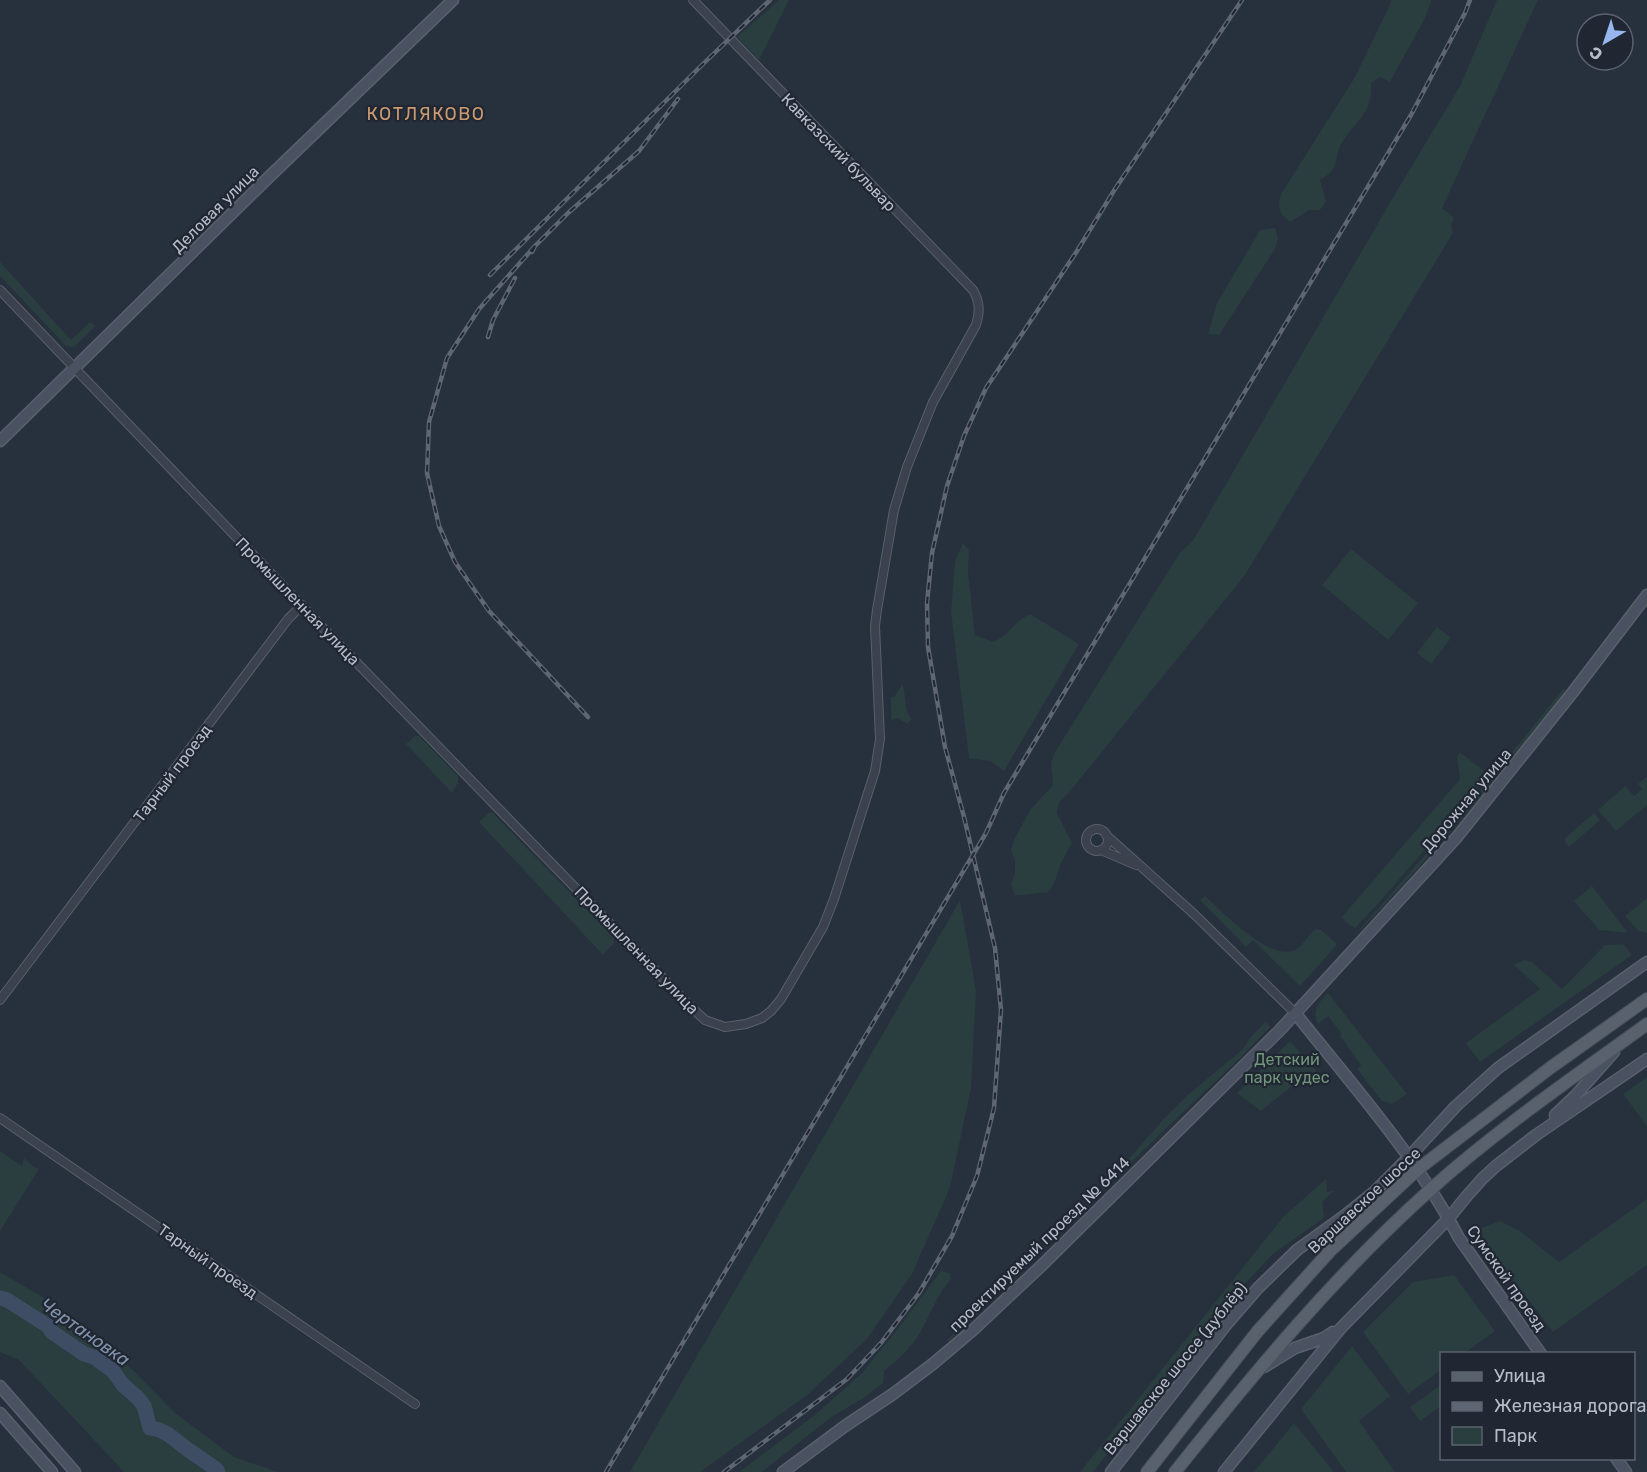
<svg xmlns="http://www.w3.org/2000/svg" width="1647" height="1472" viewBox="0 0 1647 1472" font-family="Rubik,sans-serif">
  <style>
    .green { fill: #2a3d3f }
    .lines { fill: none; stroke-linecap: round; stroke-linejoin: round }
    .river { stroke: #3f4d64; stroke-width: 15 }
    .street-casing { stroke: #59606b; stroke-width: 10 }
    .secondary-casing { stroke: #59606b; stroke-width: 13 }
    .primary-casing { stroke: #444b56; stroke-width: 14 }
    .street { stroke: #3b424d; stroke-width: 8 }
    .secondary { stroke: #4a5160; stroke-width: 10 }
    .primary { stroke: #59616d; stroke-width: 12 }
    .rail-casing { stroke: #5e6673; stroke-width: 4.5 }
    .rail { stroke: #202732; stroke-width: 2; stroke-dasharray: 7; stroke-linecap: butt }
    .labels { text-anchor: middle; stroke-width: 4.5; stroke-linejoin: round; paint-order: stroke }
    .street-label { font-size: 16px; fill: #b7bdc8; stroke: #202732 }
    .park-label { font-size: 16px; fill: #71967b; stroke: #202732 }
    .neighbourhood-label { font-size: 18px; letter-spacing: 1.5px; fill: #ca9a70; stroke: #202732 }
    .water-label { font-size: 18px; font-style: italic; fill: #8293ac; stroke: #202732 }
  </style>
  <rect width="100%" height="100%" fill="#27303d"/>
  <!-- green -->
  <path class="green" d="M779,0H789L759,60L737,37Z
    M1392,0H1432L1424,20L1390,82L1380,77L1371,83C1373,113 1357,119 1343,141C1332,158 1342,168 1320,180L1326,201L1320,210H1309L1290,222C1279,213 1277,209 1281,194L1355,77Z
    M1497,0H1538L1442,208L1454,218L1451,226L1453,233L1245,575L1067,795L1059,802L1057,813L1072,843L1061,863L1054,884L1047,893C1036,892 1027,896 1015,895L1011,885L1015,873V861L1011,850L1014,840L1030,810L1053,785L1051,763L1055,752L1179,554L1194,539L1401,184L1460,86Z
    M1275,228L1278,238L1275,249L1219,335L1208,334L1217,303L1260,230Z
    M0,262L71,340L90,322L95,326L74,347L66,346L0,276Z
    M963,543L969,550L968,572L975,635L993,642C1008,636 1016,620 1030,614L1079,644L1004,771L990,761L969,758L951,612L955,561Z
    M1351,549L1418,603L1388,640L1322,585Z
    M1437,627L1451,638L1431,664L1417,653Z
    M903,683L907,712L912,719L907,724L898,718L891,721V697H894Z
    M1563,689L1567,690L1514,757L1509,756Z
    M415,736H419L458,776V783L452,793L406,744Z
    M1460,752L1489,775L1377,905L1355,928C1349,925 1346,922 1342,917L1460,779L1457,757Z
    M1495,773L1497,779L1419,867L1361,930H1359L1478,795Z
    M1647,776V805L1616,831L1598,810L1625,786L1634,796L1642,789L1638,784Z
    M489,812L493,813L614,938V943L603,955L479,822Z
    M1594,813L1600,820L1569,847L1565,842V838Z
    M1592,886L1628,933L1599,930L1574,901Z
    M1205,896C1222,911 1270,962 1295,950C1302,946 1309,935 1315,929L1321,930L1336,943V946L1300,986L1253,940L1246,947L1200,900Z
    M1647,898V933L1638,931L1625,916Z
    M960,900L976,991L971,1088L950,1188L912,1274L867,1339L806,1396L700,1472H630Z
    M1623,944L1632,955L1480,1062L1466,1043L1540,989L1514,965L1524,960L1532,962L1562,989L1605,945Z
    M1328,993L1407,1094L1392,1104L1382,1101L1357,1069L1361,1065L1340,1036L1342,1034L1328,1016L1318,1024C1312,1011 1318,1002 1328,993Z
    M1266,1021L1270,1027L1239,1059L1151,1143L949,1341L947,1340L1102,1189L1160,1123L1190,1093L1243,1049L1250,1038Z
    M1290,1041L1319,1074L1306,1082H1297L1261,1111L1237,1093Z
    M1647,1077V1126L1623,1094Z
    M0,1151L22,1166L24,1158L34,1167L39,1169L0,1231Z
    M1326,1179L1327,1192L1335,1190L1322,1202L1324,1218L1274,1253L1214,1316L1093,1472H1080L1284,1216Z
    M1647,1199V1265L1553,1332L1476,1230L1500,1221L1520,1231L1559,1262Z
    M941,1271L950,1273L951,1279C937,1295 930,1315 920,1333C911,1348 897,1361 884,1371L883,1383L865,1397L830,1418L762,1472H739L816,1414L862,1373L896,1331Z
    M0,1272L44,1298L134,1371L175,1413L234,1457L278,1472H124L19,1360L0,1352Z
    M1454,1275L1495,1331L1465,1353L1442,1354L1441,1370L1408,1394L1363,1332L1413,1282Z
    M1352,1346L1390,1396L1359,1421L1395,1472H1346L1301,1409Z
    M1441,1385V1406L1420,1421L1410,1407Z
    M1294,1423L1334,1472H1254Z"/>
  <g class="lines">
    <!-- river -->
    <path class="river" d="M0,1298L7,1300L48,1326L52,1332L84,1354L94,1357L113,1371L123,1385L138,1398L144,1406L150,1428C165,1429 175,1440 187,1449C197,1456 206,1462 216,1469L218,1472"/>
    <defs>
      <path id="street" d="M0,290L326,631L692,1008L705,1020L725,1027L746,1024L762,1018L771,1011L781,999L823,927L834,899L875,771L880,739L875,626L877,610L894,510L907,467L933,402L976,325C980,312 980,302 973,290L693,0
        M1086 840a11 11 0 1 1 22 0a11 11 0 1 1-22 0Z
        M1106,835L1194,914L1296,1014
        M1101,850L1136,865
        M0,1000L288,619L302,605
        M0,1118L415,1404"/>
      <path id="secondary" d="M0,441L269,177L453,0
        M1296,1014C1353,1086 1416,1156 1459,1238L1541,1354
        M1555,1115L1575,1096L1614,1052
        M1264,1367L1295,1348L1324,1338L1333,1332
        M0,1386L75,1472
        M0,1413L52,1472
        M1616,1458L1626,1472
        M783,1472L845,1426L893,1394L934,1363L973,1330L1040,1267L1280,1030L1457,837L1573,692L1647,595
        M1111,1472L1226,1325L1258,1288L1297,1250L1344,1216L1374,1192L1409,1157L1456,1106L1498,1068L1647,962
        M1224,1472L1341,1328L1449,1218L1466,1197L1482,1179L1496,1166L1536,1135L1647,1059"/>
      <path id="primary" d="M1147,1472L1257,1332L1330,1251L1417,1170L1550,1068L1647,999
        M1175,1472C1255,1372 1335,1275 1431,1189C1498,1129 1574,1077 1647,1024"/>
    </defs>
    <!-- street casing -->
    <use href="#street" class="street-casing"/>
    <!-- secondary casing -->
    <use href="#secondary" class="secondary-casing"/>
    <!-- primary casing -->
    <use href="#primary" class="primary-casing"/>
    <!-- street -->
    <use href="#street" class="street"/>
    <!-- secondary -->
    <use href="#secondary" class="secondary"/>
    <!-- primary -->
    <use href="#primary" class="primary"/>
    <defs>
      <path id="rail" d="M535,246L479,309L447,358L429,422L427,473L439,526L455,562L489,611L588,717
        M532,252L535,246L568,213L639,151L678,99
        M490,275L702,65L770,0
        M488,337L493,320L515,278
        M606,1472L986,833L1004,793L1411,115L1465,13L1470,0
        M724,1472L847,1379L881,1343L919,1293L952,1236L977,1176L994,1108L1001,1010L995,948L964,817L945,747L928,647L927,603L932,553L947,486L964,436L986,388L1077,251L1115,189L1242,0"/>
    </defs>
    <!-- rail casing -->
    <use href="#rail" class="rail-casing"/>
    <!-- rail -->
    <use href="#rail" class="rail"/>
  </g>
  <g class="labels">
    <!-- street labels -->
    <g class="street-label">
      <text transform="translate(839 152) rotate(46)" y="6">Кавказский бульвар</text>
      <text transform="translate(215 209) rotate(-45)" y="6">Деловая улица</text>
      <text transform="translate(298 601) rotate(46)" y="6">Промышленная улица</text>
      <text transform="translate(172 773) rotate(-53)" y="6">Тарный проезд</text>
      <text transform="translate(1466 800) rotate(-50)" y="6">Дорожная улица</text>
      <text transform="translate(637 950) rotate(46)" y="6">Промышленная улица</text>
      <text transform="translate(1364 1200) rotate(-43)" y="6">Варшавское шоссе</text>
      <text transform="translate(1039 1244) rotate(-44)" y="6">проектируемый проезд № 6414</text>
      <text transform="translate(208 1261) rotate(35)" y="6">Тарный проезд</text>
      <text transform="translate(1507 1278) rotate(55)" y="6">Сумской проезд</text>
      <text transform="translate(1175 1368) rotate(-51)" y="6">Варшавское шоссе (дублёр)</text>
    </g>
    <!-- park labels -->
    <g class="park-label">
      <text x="1287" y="1065">Детский<tspan x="1287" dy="18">парк чудес</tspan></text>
    </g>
    <!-- neighbourhood labels -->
    <g class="neighbourhood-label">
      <text x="426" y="120">КОТЛЯКОВО</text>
    </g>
    <!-- water labels -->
    <g class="water-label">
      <text transform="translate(85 1332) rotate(35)" y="6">Чертановка</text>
    </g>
  </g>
  <!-- legend -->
  <rect x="1440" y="1352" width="195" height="108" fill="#202732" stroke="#5c636e" stroke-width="1.5"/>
  <rect x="1452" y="1372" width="30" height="9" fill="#59616d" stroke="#5c636e" stroke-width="1.5"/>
  <text x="1494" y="1382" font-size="18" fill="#b7bdc8">Улица</text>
  <rect x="1452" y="1402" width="30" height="9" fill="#5e6673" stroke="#5c636e" stroke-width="1.5"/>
  <text x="1494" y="1412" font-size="18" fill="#b7bdc8">Железная дорога</text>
  <rect x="1452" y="1427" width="30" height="18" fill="#2a3d3f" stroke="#5c636e" stroke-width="1.5"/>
  <text x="1494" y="1442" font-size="18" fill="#b7bdc8">Парк</text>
  <!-- north arrow -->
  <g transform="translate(1605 42) rotate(219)"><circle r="28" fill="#202732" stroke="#5c636e" stroke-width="1.5"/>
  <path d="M0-4.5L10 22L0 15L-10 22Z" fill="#97b6ed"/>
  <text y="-9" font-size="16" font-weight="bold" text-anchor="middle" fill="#b7bdc8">С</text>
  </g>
</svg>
